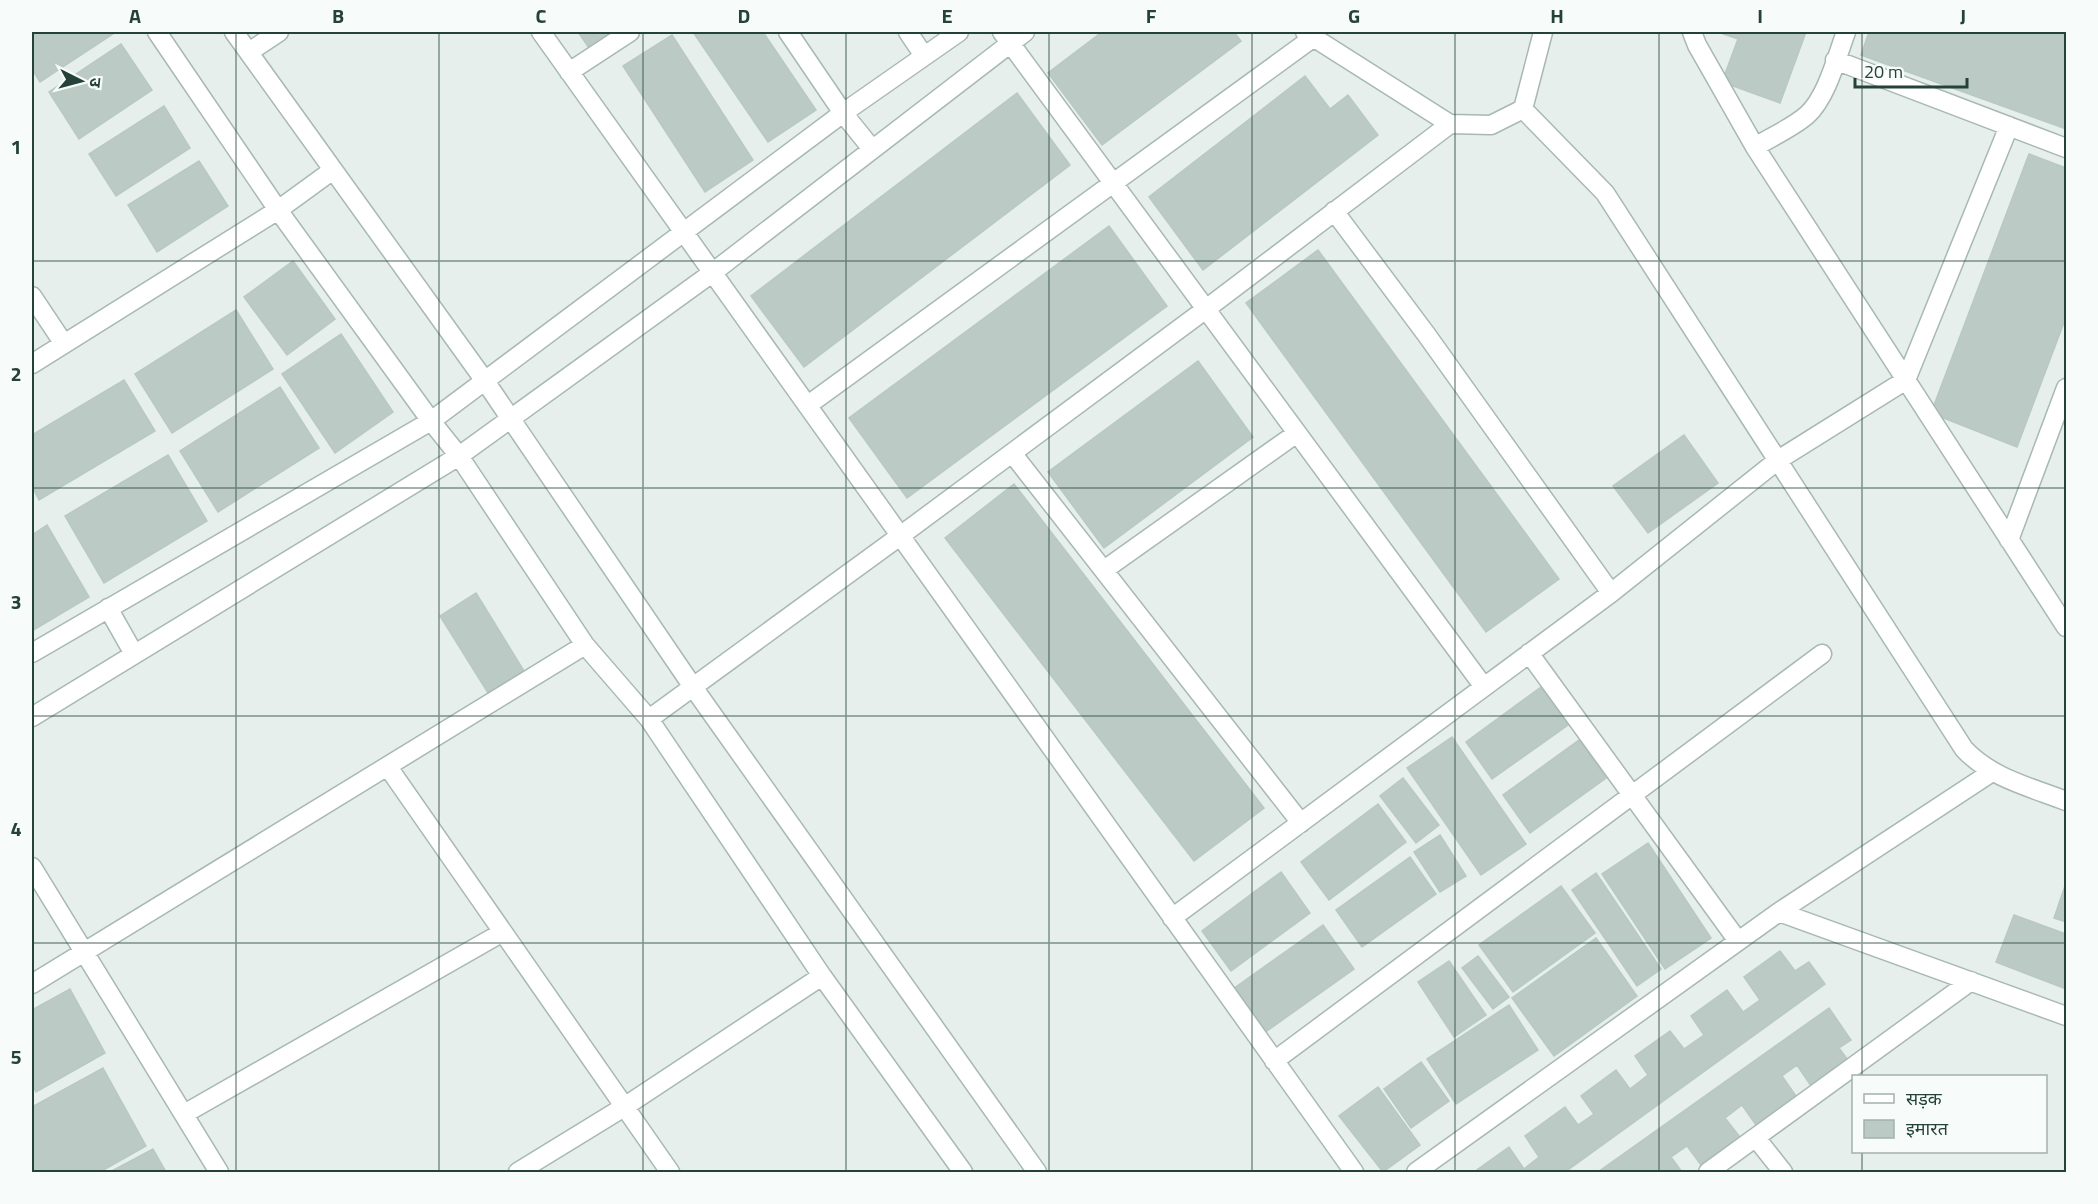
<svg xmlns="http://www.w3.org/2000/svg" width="2098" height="1204" viewBox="0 0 2098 1204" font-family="'Titillium Web','Noto Sans Devanagari',sans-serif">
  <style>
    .building { fill: #bbcac4; stroke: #b8c9c2; stroke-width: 1.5 }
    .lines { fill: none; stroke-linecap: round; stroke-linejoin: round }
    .minor-casing { stroke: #a8b8b2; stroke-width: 21 }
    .minor { stroke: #fff; stroke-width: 18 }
    .grid { fill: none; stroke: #24423a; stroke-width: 1.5; stroke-opacity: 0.55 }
    .neatline { fill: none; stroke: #24423a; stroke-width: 2 }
    .grid-label { font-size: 20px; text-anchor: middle; font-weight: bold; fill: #24423a }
  </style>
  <rect width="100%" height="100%" fill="#e6efeb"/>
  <!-- building -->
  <path class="building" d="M32,32H111L113,34L40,82L32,69Z
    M578,32H614L589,48Z
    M693,32H763L816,110L768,142Z
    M1102,32H1234L1241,41L1102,145L1048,73Z
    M1718,32H1806L1780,103L1722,82L1738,39Z
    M1869,32H2066V129L1861,55Z
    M672,35L753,160L705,192L623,66Z
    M121,44L152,90L79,139L49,92Z
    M1305,76L1330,109L1348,95L1378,135L1203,270L1149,197Z
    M1017,93L1070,165L804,367L751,296Z
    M164,106L190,148L116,196L89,154Z
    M2029,154L2066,168V317L2017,447L1931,413Z
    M199,161L228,206L157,252L128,205Z
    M1109,226L1167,306L907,498L849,418Z
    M1318,250L1559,579L1486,632L1246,303Z
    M293,261L335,319L287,355L244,297Z
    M236,310L273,369L172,433L135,374Z
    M341,334L393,412L335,453L282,374Z
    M1198,361L1253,437L1104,548L1048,472Z
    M124,380L155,431L39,500L32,486V435Z
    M280,387L319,448L218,512L180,451Z
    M1684,435L1718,483L1648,533L1613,486Z
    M168,455L207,521L104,583L65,516Z
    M1014,484L1264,808L1194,861L945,538Z
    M47,525L89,597L32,631V535Z
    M476,593L524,671L488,693L440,616Z
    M1541,687L1568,725L1492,779L1466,742Z
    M1452,737L1526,844L1481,875L1407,768Z
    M1579,740L1606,778L1530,833L1503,795Z
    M1403,778L1439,825L1416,843L1380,796Z
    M1378,804L1406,842L1329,900L1301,862Z
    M1440,835L1466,876L1440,892L1414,852Z
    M1648,843L1711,938L1665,969L1602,874Z
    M1410,857L1436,894L1362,947L1336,910Z
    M1281,872L1310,913L1231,971L1202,931Z
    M1596,873L1661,969L1637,986L1572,890Z
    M2066,883V922L2054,918Z
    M1561,886L1595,933L1513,992L1479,945Z
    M2014,915L2066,934V989L1996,962Z
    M1323,925L1354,969L1264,1033L1233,989Z
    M1596,938L1637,996L1554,1056L1512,998Z
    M1780,951L1795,971L1809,962L1825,984L1565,1172H1474L1509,1147L1524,1169L1539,1157L1525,1136L1565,1107L1578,1125L1594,1114L1581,1096L1616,1070L1630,1089L1648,1075L1635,1056L1670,1031L1684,1049L1704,1035L1691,1016L1727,990L1743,1012L1760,1000L1744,977Z
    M1478,956L1509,997L1493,1009L1462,968Z
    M1449,961L1486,1015L1454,1037L1418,982Z
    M70,989L105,1053L36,1092L32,1084V1010Z
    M1509,1005L1538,1050L1456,1104L1427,1059Z
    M1829,1008L1851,1040L1839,1048L1848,1060L1811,1086L1797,1065L1782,1076L1796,1096L1756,1125L1742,1105L1725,1118L1740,1137L1701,1165L1687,1146L1671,1157L1682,1172H1598Z
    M1421,1062L1449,1101L1411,1128L1384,1089Z
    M103,1068L146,1146L100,1172H32V1107Z
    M1378,1087L1420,1145L1383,1172L1339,1116Z
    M153,1149L166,1172H110Z"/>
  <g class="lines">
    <defs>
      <path id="minor" d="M157,32L278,210L431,421L459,456L585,645L649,719L822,976L963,1172
        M234,32L485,381L693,687L1037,1172
        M541,32L1354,1172
        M788,32L843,113L872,149
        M908,32L924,56
        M1002,32L1484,687
        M1305,32L1450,124L1491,125L1523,109L1543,32
        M1692,32L1697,45L1755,147L2066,627
        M249,52L279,32
        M1835,60L2066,148
        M569,72L630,32
        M1523,109L1605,193L1964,749C1991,778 2030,787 2066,801
        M1755,147C1771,137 1792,128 1807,115C1827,97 1837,56 1846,32
        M1334,211L1426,334L1611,593
        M32,296L64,344
        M32,364L278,210L333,170
        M808,405L1314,37
        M1012,453L1301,823
        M2009,540L2066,388
        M1104,570L1297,433
        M108,608L134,654
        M32,653L431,421L843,113L959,32
        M1529,653L1738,941
        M32,717L459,456L712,273L1025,32
        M649,719L900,536L1206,309L1450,124
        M388,767L670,1172
        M32,867L219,1172
        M1779,912L2066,1016
        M1172,918L1611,593L1778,460L1906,380L2009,126
        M32,984L585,645
        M1274,1061L1822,654
        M184,1114L503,932
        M1756,1138L1783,1172
        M518,1172L624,1107L822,976
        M1416,1172L1779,912L1992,772
        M1708,1172L1971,981"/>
    </defs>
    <!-- minor casing -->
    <use href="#minor" class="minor-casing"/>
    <!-- minor -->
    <use href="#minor" class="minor"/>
  </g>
  <!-- grid -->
  <path class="grid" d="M236,32V1172M439,32V1172M643,32V1172M846,32V1172M1049,32V1172M1252,32V1172M1455,32V1172M1659,32V1172M1862,32V1076M32,261H2066M32,488H2066M32,716H2066M32,943H2066M1862,1152V1172"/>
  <!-- border -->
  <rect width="2098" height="1204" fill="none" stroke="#f7fbf9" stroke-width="66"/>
  <!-- legend -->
  <rect x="1852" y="1075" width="195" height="78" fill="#f7fbf9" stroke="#a3b1ad" stroke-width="1.5"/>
  <rect x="1864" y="1094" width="30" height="9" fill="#ffffff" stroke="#a3b1ad" stroke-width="1.5"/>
  <text x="1906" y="1105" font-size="18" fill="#24423a">सड़क</text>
  <rect x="1864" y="1120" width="30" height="18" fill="#bbcac4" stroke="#a3b1ad" stroke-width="1.5"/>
  <text x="1906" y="1135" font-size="18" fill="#24423a">इमारत</text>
  <!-- north arrow -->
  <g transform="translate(81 81) rotate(96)" stroke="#f7fbf9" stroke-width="4.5" paint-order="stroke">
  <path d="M0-4.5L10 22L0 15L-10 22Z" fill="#24423a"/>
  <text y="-9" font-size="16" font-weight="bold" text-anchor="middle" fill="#24423a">उ</text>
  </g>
  <!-- scale -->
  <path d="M1855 78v9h112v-9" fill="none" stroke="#24423a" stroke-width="3"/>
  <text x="1864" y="78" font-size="18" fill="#24423a" stroke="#f7fbf9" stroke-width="4.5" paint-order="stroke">20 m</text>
  <rect x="33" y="33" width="2032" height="1138" class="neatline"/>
  <g class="grid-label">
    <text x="135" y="23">A</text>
    <text x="338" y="23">B</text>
    <text x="541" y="23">C</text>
    <text x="744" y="23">D</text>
    <text x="947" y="23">E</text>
    <text x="1151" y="23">F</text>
    <text x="1354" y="23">G</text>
    <text x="1557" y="23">H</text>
    <text x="1760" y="23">I</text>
    <text x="1963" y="23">J</text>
    <text x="16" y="154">1</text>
    <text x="16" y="381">2</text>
    <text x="16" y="609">3</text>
    <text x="16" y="836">4</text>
    <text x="16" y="1064">5</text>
  </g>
</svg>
